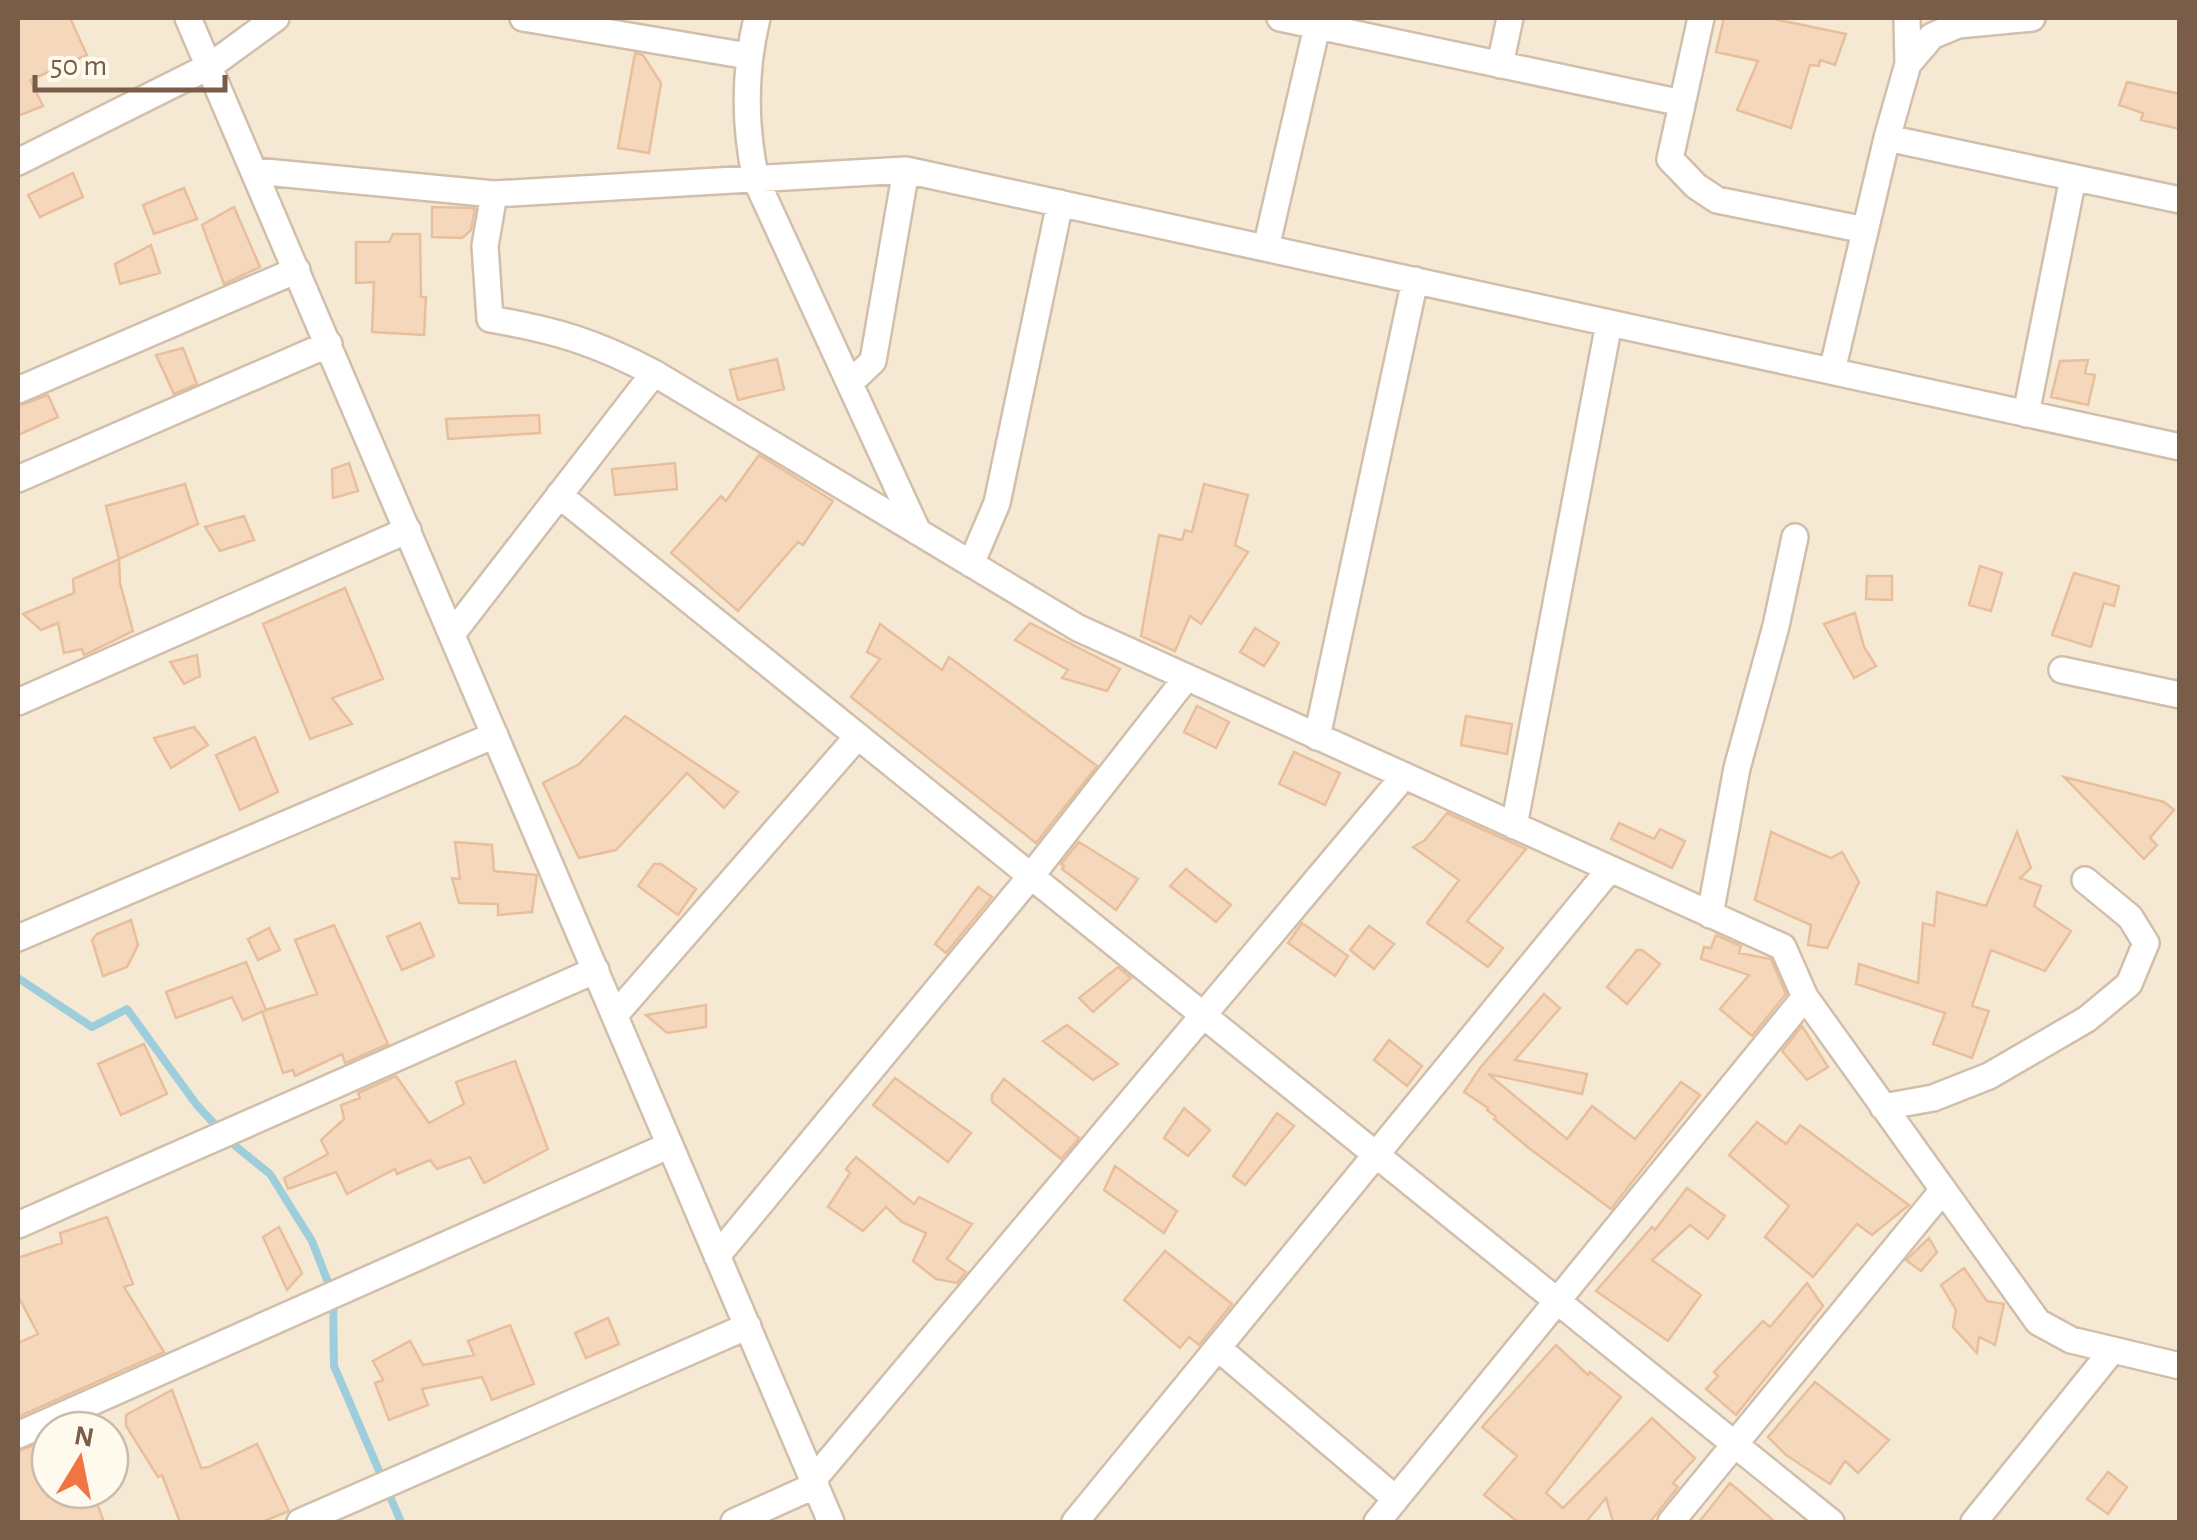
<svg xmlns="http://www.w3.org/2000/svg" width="2197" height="1540" viewBox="0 0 2197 1540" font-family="'Alegreya Sans',sans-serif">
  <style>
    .residential { fill: #f6e9d4; fill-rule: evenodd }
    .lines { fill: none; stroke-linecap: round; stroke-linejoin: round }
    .stream { stroke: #9ecedc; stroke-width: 8 }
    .building { fill: #f5d7bc; stroke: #e9be9b; stroke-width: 2.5 }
    .street-casing { stroke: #d1beab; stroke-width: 30 }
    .street { stroke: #fff; stroke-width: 25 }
  </style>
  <rect width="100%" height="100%" fill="#fef6e6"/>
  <!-- residential -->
  <path class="residential" d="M18,18H2179V1522H18ZM50,1430H110V1490H50Z"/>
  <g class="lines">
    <!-- stream -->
    <path class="stream" d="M18,978L92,1027L127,1009L196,1104L219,1129
      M228,1140L270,1174L312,1241L333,1295L334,1366L401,1522"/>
  </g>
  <!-- building -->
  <path class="building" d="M18,18H70L87,55L30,80L43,106L18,116Z
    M1724,18H1769L1846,34L1835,65L1820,60L1819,66L1810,65L1791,128L1737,110L1758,61L1716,52Z
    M635,53L643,55L661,83L649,153L618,148Z
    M2127,82L2180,94V129L2141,120L2143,113L2119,105Z
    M73,173L83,197L40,217L28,195Z
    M184,188L197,219L154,234L143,205Z
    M234,207L260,267L224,284L202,225Z
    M432,207L475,208L471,230L462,238L432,237Z
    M393,234H420L421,297H426L424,335L372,332L374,282L356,283V242H389Z
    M151,245L160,273L120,284L115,264Z
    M183,348L197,384L174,394L156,355Z
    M777,359L784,389L738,400L730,370Z
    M2088,360L2085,373L2095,375L2088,405L2051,397L2060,361Z
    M48,395L58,417L18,435V406Z
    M539,415L540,433L448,439L446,419Z
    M759,455L833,501L803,545L798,542L738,611L671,553L721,496L726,501Z
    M349,463L358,491L333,498L332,469Z
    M675,463L677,489L615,495L612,469Z
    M185,484L198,524L119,559L106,506Z
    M1204,484L1248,495L1235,545L1248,552L1201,624L1190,616L1175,651L1141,636L1159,535L1182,540L1185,530L1192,532Z
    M244,516L254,540L220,551L205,527Z
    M119,559L120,583L133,631L84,655L82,649L64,653L58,623L41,630L23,614L74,593L73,579Z
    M1980,566L2002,573L1991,611L1969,605Z
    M2074,573L2119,586L2114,606L2104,603L2091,647L2052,635Z
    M1867,576H1892V600L1866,599Z
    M345,588L383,679L332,698L352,724L310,739L263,624Z
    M1855,613L1864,647L1876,666L1854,678L1824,624Z
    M1030,623L1120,669L1107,691L1062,678L1068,670L1015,640Z
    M880,624L942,670L949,657L1097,766L1036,843L851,697L880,659L867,652Z
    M1255,628L1279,643L1264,666L1240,652Z
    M197,655L200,676L184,684L170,662Z
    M1197,706L1229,722L1216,748L1184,732Z
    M625,716L738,792L724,808L687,773L616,850L579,858L543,783L579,764Z
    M1466,716L1512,724L1507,754L1461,745Z
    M194,727L208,745L171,768L154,738Z
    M255,737L278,792L240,810L216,755Z
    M1294,752L1340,773L1325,805L1279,784Z
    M2064,777L2164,802L2174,810L2150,838L2157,845L2144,859Z
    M1447,813L1526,849L1467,921L1503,948L1488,967L1427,923L1459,880L1413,847L1425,840Z
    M1619,823L1654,839L1660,829L1685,841L1672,868L1611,839Z
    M1771,832L1831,858L1842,852L1859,882L1827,948L1808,945L1811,925L1755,900Z
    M2017,832L2031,868L2020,878L2041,886L2034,906L2071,931L2045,971L1991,950L1972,1006L1989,1011L1972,1058L1933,1044L1945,1013L1856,984L1859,964L1918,983L1923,923L1934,926L1937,892L1986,906Z
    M455,842L492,845L494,871L537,875L532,912L498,915V904L459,903L452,878L460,879Z
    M1079,842L1138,879L1116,910L1062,869L1064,866L1061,864Z
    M654,864H661L696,889L678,915L638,886Z
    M1186,869L1231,905L1216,922L1170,886Z
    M978,887L992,897L946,953L935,944Z
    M131,920L138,945L127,967L103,976L92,940L97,934Z
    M420,923L434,956L402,970L387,937Z
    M1302,923L1348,956L1335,976L1288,943Z
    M334,925L388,1044L345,1063L342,1054L295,1076L293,1070L283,1073L262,1011L317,994L295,940Z
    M1369,926L1394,944L1374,969L1350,950Z
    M269,928L280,950L258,960L248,939Z
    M1716,935L1741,946L1739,953L1771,959L1786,994L1752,1036L1720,1009L1749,975L1701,959L1704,947L1711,948Z
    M1637,950H1642L1660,964L1627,1004L1607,987Z
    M246,962L266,1010L243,1020L232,997L176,1018L166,992Z
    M1118,967L1131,978L1093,1012L1079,998Z
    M1544,994L1560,1008L1515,1060L1587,1074L1582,1094L1488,1074L1567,1139L1592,1106L1635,1139L1681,1082L1700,1095L1611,1209L1530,1149L1494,1119L1496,1117L1487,1110L1488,1108L1464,1092L1480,1068Z
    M706,1005V1027L667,1033L646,1015Z
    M1067,1025L1118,1064L1093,1080L1043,1041Z
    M1802,1026L1828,1067L1807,1080L1782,1051Z
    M1389,1040L1422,1066L1407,1086L1374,1060Z
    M144,1044L167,1094L121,1115L98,1064Z
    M515,1061L548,1149L484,1183L470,1157L437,1169L430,1160L397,1174L395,1169L347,1194L336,1172L288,1189L284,1178L328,1154L321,1140L344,1119L341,1105L360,1098L358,1093L396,1076L429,1123L464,1104L456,1082Z
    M895,1078L971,1133L948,1162L873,1105Z
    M1004,1079L1079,1138L1061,1159L992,1102V1095Z
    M1184,1108L1210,1130L1188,1156L1164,1138Z
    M1277,1113L1294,1126L1245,1185L1233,1176Z
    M1757,1122L1786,1144L1800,1125L1909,1205L1872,1235L1857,1224L1813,1277L1765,1237L1789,1206L1729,1155Z
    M856,1157L914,1204L919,1197L972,1224L947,1259L966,1272L957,1283L936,1279L913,1261L926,1233L902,1222L886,1207L863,1231L828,1207L850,1173L846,1169Z
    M1115,1166L1177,1211L1164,1233L1104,1190Z
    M1687,1188L1725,1216L1708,1239L1690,1225L1652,1260L1701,1295L1668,1341L1596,1291L1652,1227L1655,1230Z
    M107,1217L133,1284L124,1287L164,1352L18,1417V1343L38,1334L18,1296V1258L62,1243L60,1233Z
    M279,1227L302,1273L287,1290L263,1237Z
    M1929,1238L1937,1252L1921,1271L1906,1260Z
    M1165,1251L1232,1304L1199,1345L1189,1337L1180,1348L1124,1300Z
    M1964,1268L1987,1301L2004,1304L1995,1345L1979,1337L1977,1353L1953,1327L1956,1310L1941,1285Z
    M1807,1283L1823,1306L1736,1415L1706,1389L1718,1376L1714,1372L1763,1321L1770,1327Z
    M608,1318L619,1344L586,1358L575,1333Z
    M510,1325L534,1384L492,1400L482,1377L422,1389L428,1405L389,1420L375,1383L383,1380L373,1361L410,1341L423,1365L474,1355L468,1341Z
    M1556,1345L1588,1375L1590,1372L1621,1397L1546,1493L1563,1508L1652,1418L1695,1458L1673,1483L1678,1487L1650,1522H1613L1606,1498L1586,1522H1518L1484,1495L1517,1456L1482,1427Z
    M1815,1382L1889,1440L1858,1473L1845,1461L1830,1484L1786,1455L1768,1437Z
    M172,1390L201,1468L209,1467L257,1444L289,1511L262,1522H180L162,1475L158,1477L126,1426V1415Z
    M50,1439V1490H92L104,1522H18V1451Z
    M2108,1472L2127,1487L2108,1514L2087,1499Z
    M1730,1483L1742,1493L1775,1522H1699Z"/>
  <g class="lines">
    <defs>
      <path id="street" d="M188,18L831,1522
        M523,18L748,56
        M757,18C744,72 744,125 756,180L918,532
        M1280,18L1682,103
        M1701,18L1670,159L1696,186L1717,200L1865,230
        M1907,18L1908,64
        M1500,65L1510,18
        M1887,138L2180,200
        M18,162L210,66L276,18
        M255,171L494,194L906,170L2180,447
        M494,194L485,246L490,319C555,330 595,342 654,373L1078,628L1783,947L1805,997L2038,1322L2071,1340L2180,1366
        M1266,248L1319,18
        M1832,371L1887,138L1908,64L1932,36L1958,25L2032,18
        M850,383L873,361L906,170
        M18,390L297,270
        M2026,414L2073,178
        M18,479L329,344
        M559,495L1831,1522
        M971,564L997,503L1060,203
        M452,634L654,373
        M2062,670L2180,695
        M18,702L408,530
        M1317,737L1415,280
        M1514,826L1609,323
        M1710,915L1737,768L1776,626L1795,537
        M18,938L495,735
        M615,1015L858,736
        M1883,1107L1933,1098L1989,1076L2087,1019L2129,984L2146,943L2130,917L2085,880
        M18,1225L596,970
        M717,1256L1031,876L1187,677
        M1218,1348L1396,1499
        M18,1435L670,1145
        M813,1480L1404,776
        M300,1522L748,1326
        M734,1522L816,1485
        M1075,1522L1610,869
        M1377,1522L1805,997
        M1671,1522L1943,1190
        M1974,1522L2111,1352"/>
    </defs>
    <!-- street casing -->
    <use href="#street" class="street-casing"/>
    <!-- street -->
    <use href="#street" class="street"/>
  </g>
  <!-- border -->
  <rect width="2197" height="1540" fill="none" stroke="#7a5d48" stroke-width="40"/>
  <!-- north arrow -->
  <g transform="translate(80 1460) rotate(10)"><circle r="48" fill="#fffaee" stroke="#cabbac" stroke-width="2.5"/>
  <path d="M0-8L18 38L0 25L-18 38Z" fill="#f07543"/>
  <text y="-15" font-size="28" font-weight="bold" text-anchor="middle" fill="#7a5d48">N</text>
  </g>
  <!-- scale -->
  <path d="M35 75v15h190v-15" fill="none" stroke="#7a5d48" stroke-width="5"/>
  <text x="50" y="75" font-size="30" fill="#7a5d48" stroke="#fffaee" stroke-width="8" paint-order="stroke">50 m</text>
</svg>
